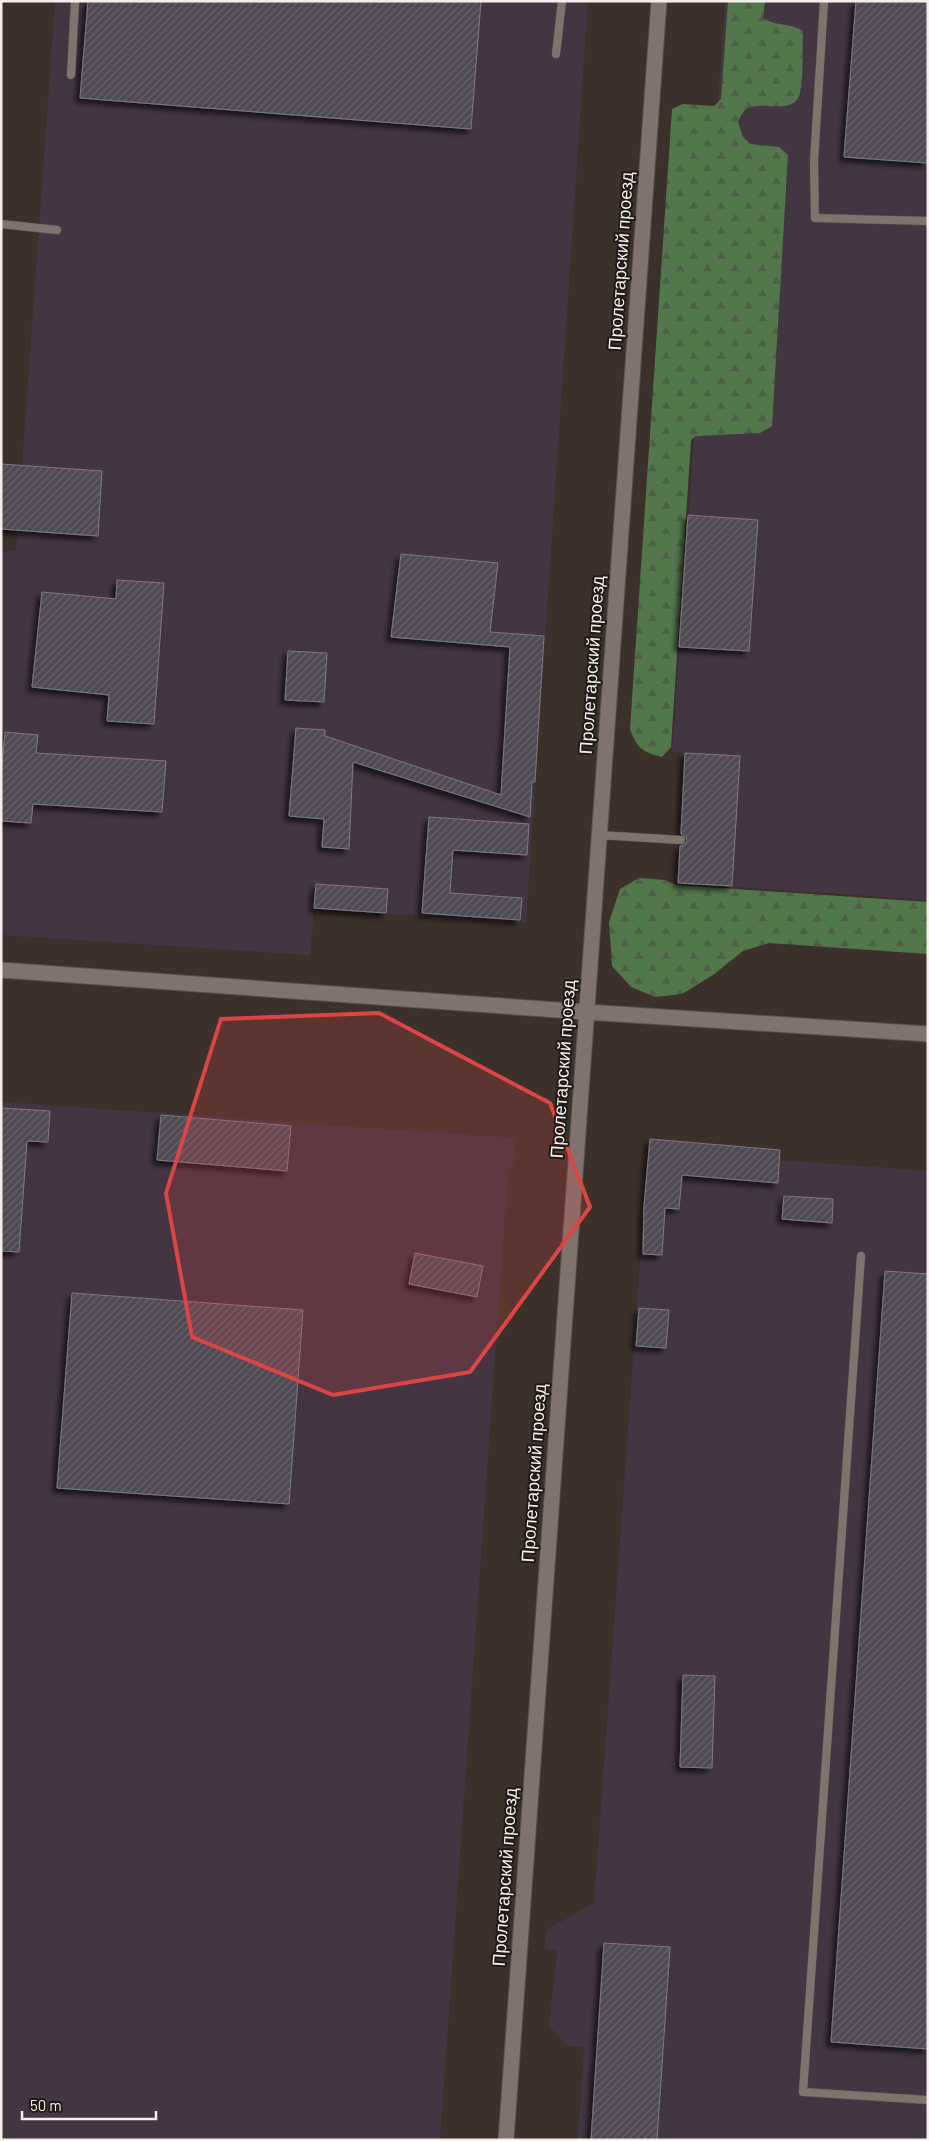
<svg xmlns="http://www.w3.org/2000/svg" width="929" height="2141" viewBox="0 0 929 2141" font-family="Barlow,sans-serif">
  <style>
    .commercial { fill: #433542 }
    .forest { fill: url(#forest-firs) }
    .building { fill: url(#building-hatch); stroke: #807984; filter: url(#shadow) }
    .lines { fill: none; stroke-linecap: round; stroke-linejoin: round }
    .lane-casing { stroke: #59504b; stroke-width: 9 }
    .street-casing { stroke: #59504b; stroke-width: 17 }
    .lane { stroke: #80726d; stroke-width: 8 }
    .street { stroke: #80726d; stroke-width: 15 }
    .marked { fill: #db4645; fill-opacity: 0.2; stroke: #db4645; stroke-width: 4; stroke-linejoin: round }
    .labels { text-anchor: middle; stroke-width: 4; stroke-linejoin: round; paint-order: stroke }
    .street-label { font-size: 18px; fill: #f6eeeb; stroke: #1f1917 }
  </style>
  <defs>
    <pattern id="forest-firs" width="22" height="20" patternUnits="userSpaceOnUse" patternTransform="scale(1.25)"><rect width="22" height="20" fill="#51774a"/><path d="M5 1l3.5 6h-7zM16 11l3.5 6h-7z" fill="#4d5d48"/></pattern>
    <pattern id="building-hatch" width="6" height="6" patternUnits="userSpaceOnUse" patternTransform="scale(1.25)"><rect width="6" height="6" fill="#4f4853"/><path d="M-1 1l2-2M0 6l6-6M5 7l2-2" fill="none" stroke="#69636c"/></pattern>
    <filter id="shadow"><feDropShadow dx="-4.5" dy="4.5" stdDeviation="2.5" flood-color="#0009"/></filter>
  </defs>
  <rect width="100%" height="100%" fill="#3c302b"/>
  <!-- commercial -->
  <path class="commercial" d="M55,1H588L526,923L314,909L310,955L1,935V553L16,550Z
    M725,1H928V900L678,883L685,753L672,752Z
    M1,1102L516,1138L514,1165L508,1172L440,2140H1Z
    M779,1160L928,1171V2140H578L584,2047L568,2046L549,2026L557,1951L544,1948L546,1930L594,1903L644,1206L682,1175Z"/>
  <!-- forest -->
  <path class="forest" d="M728,1H765L763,18C776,27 790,22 803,31C802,51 804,74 800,93C794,117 762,99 746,109C742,112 740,118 738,122L743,137L750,144L779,147L788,155L772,426L760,433L696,436L691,440L671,747L662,757C642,752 637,748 630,729L672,109L683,104L714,106L721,99Z
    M639,878L665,880L677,885L928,902V954L769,943L743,951L713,975L682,994L655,997L631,987L612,966L609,922L620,889Z"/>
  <!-- building -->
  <path class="building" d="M88,1H481L471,129L80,98Z
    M856,1H928V163L844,157Z
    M1,464L102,471L98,536L1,529Z
    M688,515L758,520L749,651L679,647Z
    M401,554L498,563L490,632L544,636L535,782H532L530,817L353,762L349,849L322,847L324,819L289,816L296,728L325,730V736L501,795L510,647L391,637Z
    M117,580L164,583L154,724L107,721L109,695L32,687L42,592L116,599Z
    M288,651L327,653L324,702L285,700Z
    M5,732L38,735L36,753L166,761L162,812L33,804L31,823L1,821V777Z
    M685,753L740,756L732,886L678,883L680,846L684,845L687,841L686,837L681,834Z
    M429,817L529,824L527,855L453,850L450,893L522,898L520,920L422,913Z
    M316,884L388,889L386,913L314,908Z
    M1,1108L50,1111L48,1142L27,1141L19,1252L1,1251Z
    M161,1115L291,1126L287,1171L157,1160Z
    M650,1139L780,1150L778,1183L682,1175L679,1209L665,1208L662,1255L643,1254L644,1206Z
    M784,1196L833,1199L832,1223L782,1219Z
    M415,1253L483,1266L477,1297L409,1284Z
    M885,1271L928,1274V2049L831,2042Z
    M72,1293L303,1310L289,1504L57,1488Z
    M639,1308L669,1310L666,1348L636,1346Z
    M683,1675L715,1676L712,1768L680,1767Z
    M604,1943L670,1947L657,2140H591Z"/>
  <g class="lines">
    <defs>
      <path id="lane" d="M824,1L814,161L815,218L928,221
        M556,54L562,1
        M71,75L75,1
        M1,224L57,230
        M598,835L681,840
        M861,1256L803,2092L928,2100"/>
      <path id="street" d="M1,970L586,1012L928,1034
        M506,2140L659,1"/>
    </defs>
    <!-- lane casing -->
    <use href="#lane" class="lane-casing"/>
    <!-- street casing -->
    <use href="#street" class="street-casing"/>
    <!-- lane -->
    <use href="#lane" class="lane"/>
    <!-- street -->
    <use href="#street" class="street"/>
  </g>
  <!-- marked area -->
  <path class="marked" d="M379,1013L550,1103L590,1207L470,1372L333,1395L192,1337L166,1193L221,1019Z"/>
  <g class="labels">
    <!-- street labels -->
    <g class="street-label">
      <text transform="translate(621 261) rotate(-86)" y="6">Пролетарский проезд</text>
      <text transform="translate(592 665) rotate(-86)" y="6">Пролетарский проезд</text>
      <text transform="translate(563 1069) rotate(-86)" y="6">Пролетарский проезд</text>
      <text transform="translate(534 1473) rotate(-86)" y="6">Пролетарский проезд</text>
      <text transform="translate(505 1877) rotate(-86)" y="6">Пролетарский проезд</text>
    </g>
  </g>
  <!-- border -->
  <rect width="929" height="2141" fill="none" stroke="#f6eeeb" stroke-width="5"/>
  <!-- scale -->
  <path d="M22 2111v8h134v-8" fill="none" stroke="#f6eeeb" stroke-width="2.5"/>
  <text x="30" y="2111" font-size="15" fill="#f6eeeb" stroke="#1f1917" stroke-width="4" paint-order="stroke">50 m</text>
</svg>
